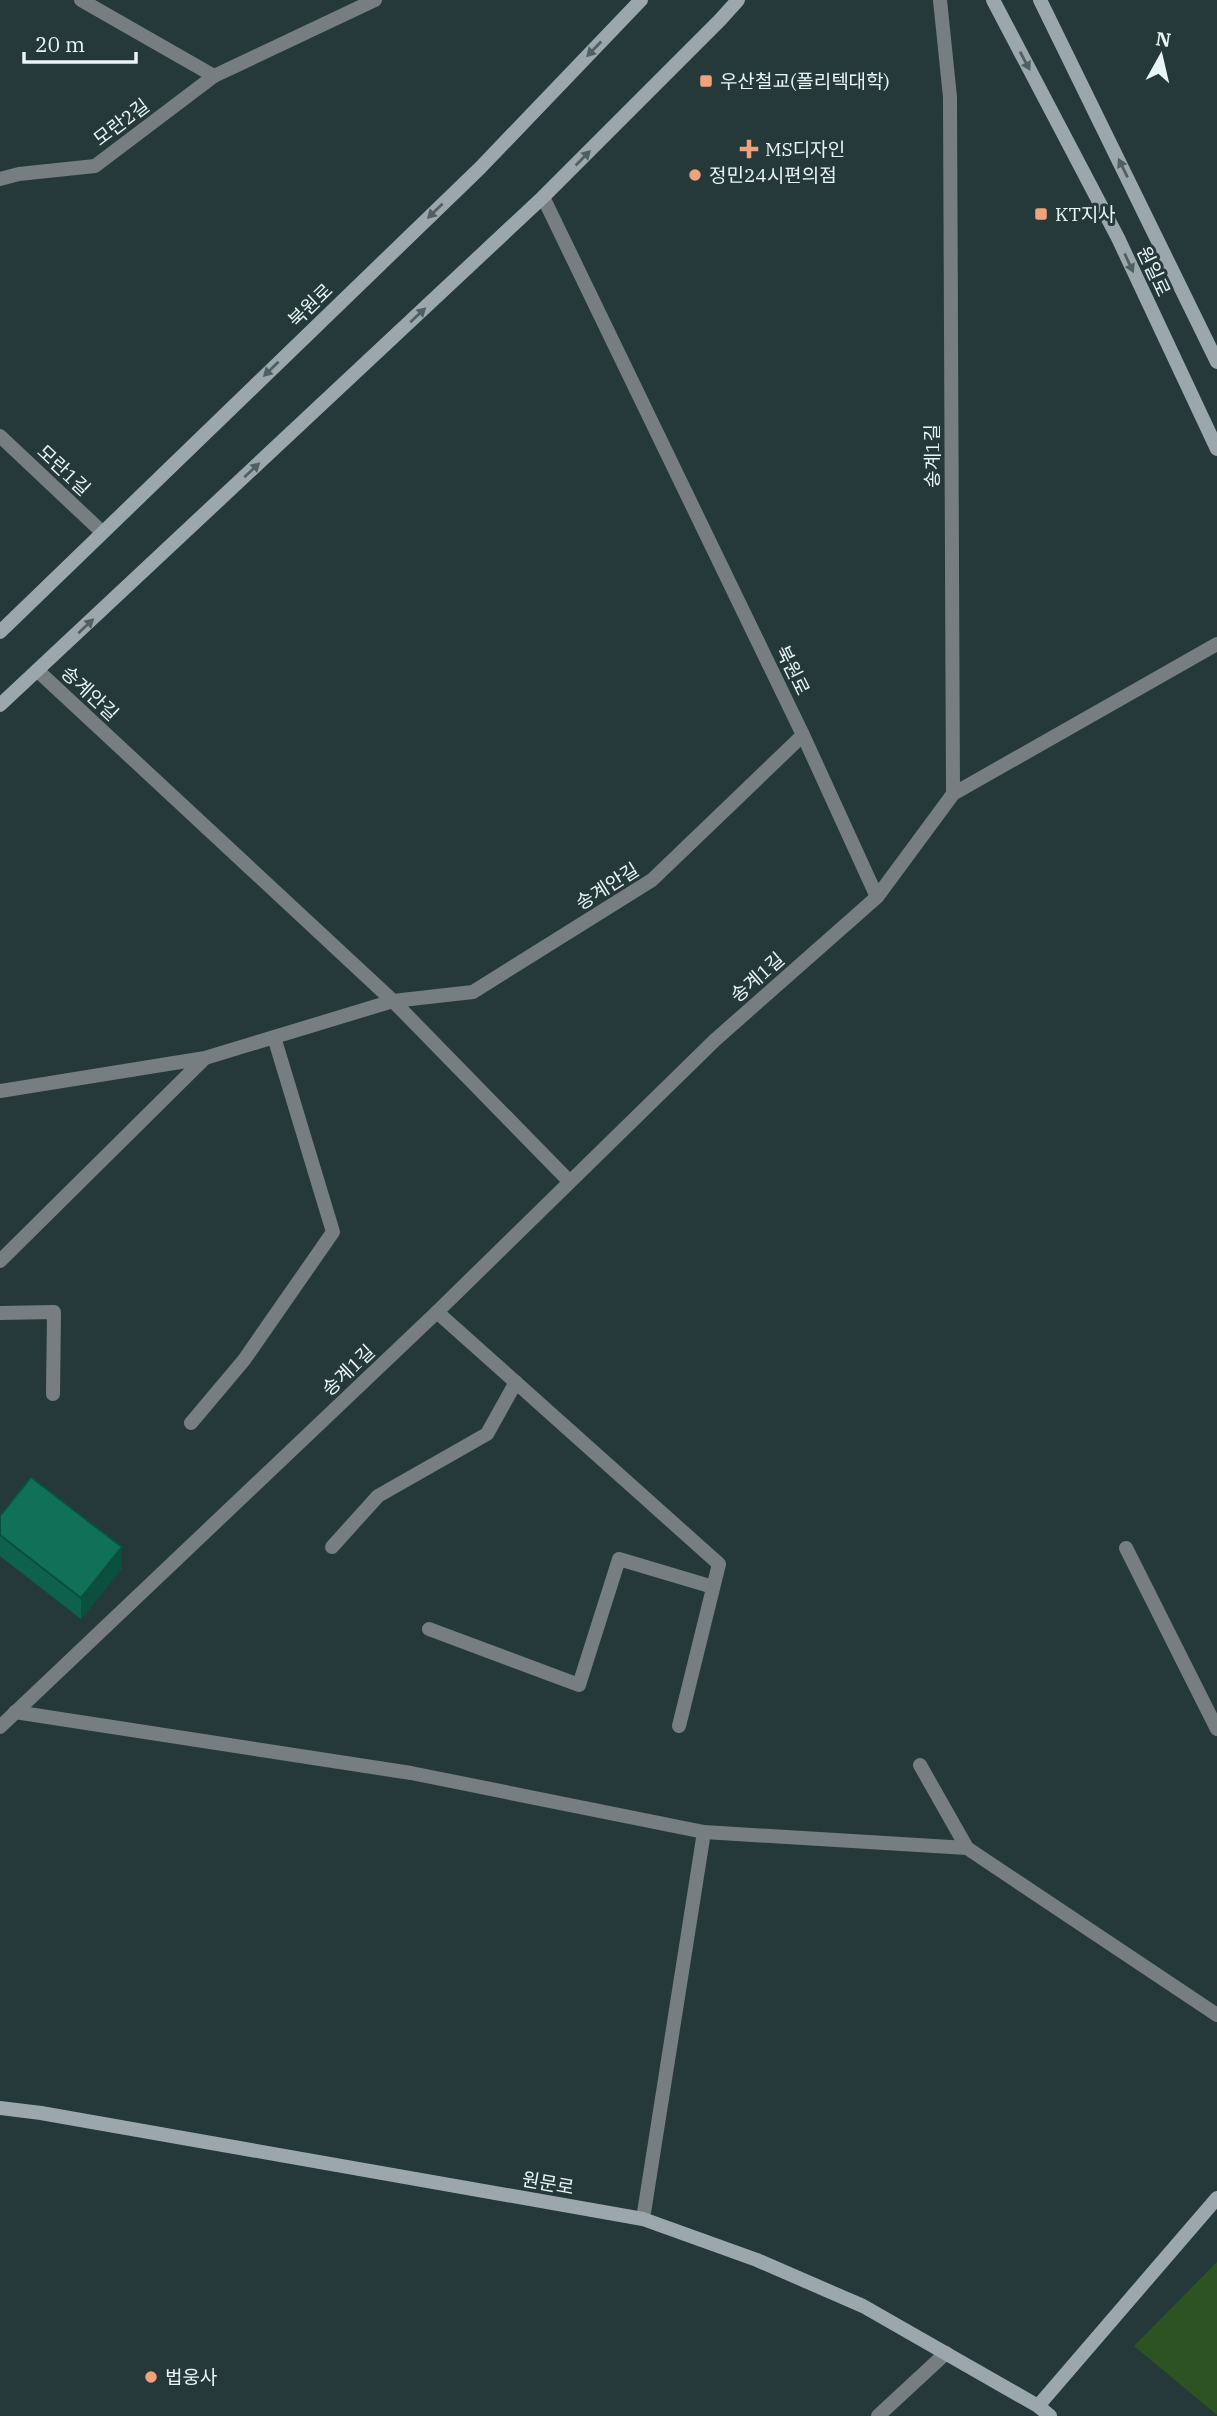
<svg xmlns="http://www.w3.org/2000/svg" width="1217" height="2416" viewBox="0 0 1217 2416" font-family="'IBM Plex Serif','Noto Sans KR',serif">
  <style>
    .green { fill: #2c5321 }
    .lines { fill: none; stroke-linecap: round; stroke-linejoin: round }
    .lane { stroke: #777e82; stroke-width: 14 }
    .street { stroke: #777e82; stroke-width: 14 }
    .secondary { stroke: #9ba7ad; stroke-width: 14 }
    .wall { fill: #0e614c }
    .shaded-wall { fill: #0b4f3e }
    .building { fill: #107158; stroke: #0b4f3e; stroke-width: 2 }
    .oneway { fill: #4f6062 }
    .poi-dot { fill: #f0a27a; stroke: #26393a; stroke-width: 2.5 }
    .labels { text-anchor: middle; stroke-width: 6; stroke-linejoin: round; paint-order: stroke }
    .poi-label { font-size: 19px; fill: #e9f4f5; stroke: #26393a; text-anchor: start }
    .street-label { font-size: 19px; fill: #e9f4f5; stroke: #26393a }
  </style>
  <rect width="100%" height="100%" fill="#26393a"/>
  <!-- green -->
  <path class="green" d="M1217,2262V2415L1134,2346Z"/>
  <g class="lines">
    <!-- lane -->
    <path class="lane" d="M38,671L393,1001L569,1181
      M0,1091L205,1058L393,1001L473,992L652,880L803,735
      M0,1261L205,1058
      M437,1312L719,1564L679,1726
      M0,1313L54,1312L53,1394
      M191,1423L244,1360L333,1232L274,1037
      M332,1547L378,1496L487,1434L516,1382
      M1126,1548L1217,1729
      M429,1629L579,1685L619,1559L713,1587
      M15,1712L411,1773L704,1832L967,1848
      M920,1765L967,1848L1217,2015
      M643,2219L704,1832
      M878,2416L946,2353"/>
    <!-- street -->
    <path class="street" d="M81,0L214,76
      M0,179L19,174L95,166L214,76L375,0
      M543,197L803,735L877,897
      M0,436L102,532
      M953,794L1217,644
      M0,1727L437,1312L715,1040L877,897L953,794L950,97L940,0"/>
    <!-- secondary -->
    <path class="secondary" d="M993,0L1118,238L1217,449
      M1040,0L1217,362
      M0,632L480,168L641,0
      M0,705L543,197L720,20L738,0
      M0,2108L41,2113L643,2219L757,2260L863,2306L1038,2406L1050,2416
      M1038,2406L1217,2198"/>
  </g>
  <!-- wall -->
  <path class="wall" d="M0,1516L122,1568L81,1619L0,1556Z"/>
  <!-- shaded-wall -->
  <path class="shaded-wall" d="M122,1547V1568L81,1619V1598Z"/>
  <!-- building -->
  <path class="building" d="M31,1477L122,1547L81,1598L0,1535V1516Z"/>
  <!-- one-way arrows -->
  <defs><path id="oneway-solid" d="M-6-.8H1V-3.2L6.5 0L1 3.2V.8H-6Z" transform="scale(1.75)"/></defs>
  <g class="oneway">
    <use href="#oneway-solid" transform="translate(594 49) rotate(134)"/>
    <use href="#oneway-solid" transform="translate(1025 61) rotate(62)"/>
    <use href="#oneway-solid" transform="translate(583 158) rotate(-45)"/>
    <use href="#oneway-solid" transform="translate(1123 168) rotate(-116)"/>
    <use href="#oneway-solid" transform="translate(435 211) rotate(136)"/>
    <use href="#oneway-solid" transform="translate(1129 263) rotate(65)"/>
    <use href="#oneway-solid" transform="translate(418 315) rotate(-43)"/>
    <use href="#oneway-solid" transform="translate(271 369) rotate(136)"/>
    <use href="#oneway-solid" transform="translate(252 470) rotate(-43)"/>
    <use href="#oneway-solid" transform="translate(86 626) rotate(-43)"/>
  </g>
  <!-- markers -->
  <g class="poi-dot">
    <rect x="699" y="74" width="14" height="14" rx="3.5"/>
    <path d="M745.5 138.5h7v7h7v7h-7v7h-7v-7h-7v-7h7z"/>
    <circle cx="695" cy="175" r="7"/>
    <rect x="1034" y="207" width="14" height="14" rx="3.5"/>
    <circle cx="151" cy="2377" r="7"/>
  </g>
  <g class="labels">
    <!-- poi labels -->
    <g class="poi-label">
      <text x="720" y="88">우산철교(폴리텍대학)</text>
      <text x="765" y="156">MS디자인</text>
      <text x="709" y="182">정민24시편의점</text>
      <text x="1055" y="221">KT지사</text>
      <text x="165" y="2384">법웅사</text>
    </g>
    <!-- street labels -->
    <g class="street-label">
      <text transform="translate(121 122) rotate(-37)" y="7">모란2길</text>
      <text transform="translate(1154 271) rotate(65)" y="7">원일로</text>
      <text transform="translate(310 305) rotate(-44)" y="7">북원로</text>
      <text transform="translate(932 456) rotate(-90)" y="7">송계1길</text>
      <text transform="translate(64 470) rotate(43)" y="7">모란1길</text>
      <text transform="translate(793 670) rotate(64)" y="7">북원로</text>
      <text transform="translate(90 693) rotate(43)" y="7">송계안길</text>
      <text transform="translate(607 886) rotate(-32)" y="7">송계안길</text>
      <text transform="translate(757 977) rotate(-41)" y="7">송계1길</text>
      <text transform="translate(348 1370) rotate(-43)" y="7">송계1길</text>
      <text transform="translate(548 2183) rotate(10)" y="7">원문로</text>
    </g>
  </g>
  <!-- north arrow -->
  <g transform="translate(1161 56) rotate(8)" stroke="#26393a" stroke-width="5" paint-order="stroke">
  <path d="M0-5L12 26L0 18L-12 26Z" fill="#e9f4f5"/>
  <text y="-10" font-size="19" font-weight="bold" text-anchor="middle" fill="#e9f4f5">N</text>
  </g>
  <!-- scale -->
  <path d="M24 52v10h112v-10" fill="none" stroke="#e9f4f5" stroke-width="3.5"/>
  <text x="35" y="52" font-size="21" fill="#e9f4f5" stroke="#26393a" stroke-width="5" paint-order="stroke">20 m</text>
</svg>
